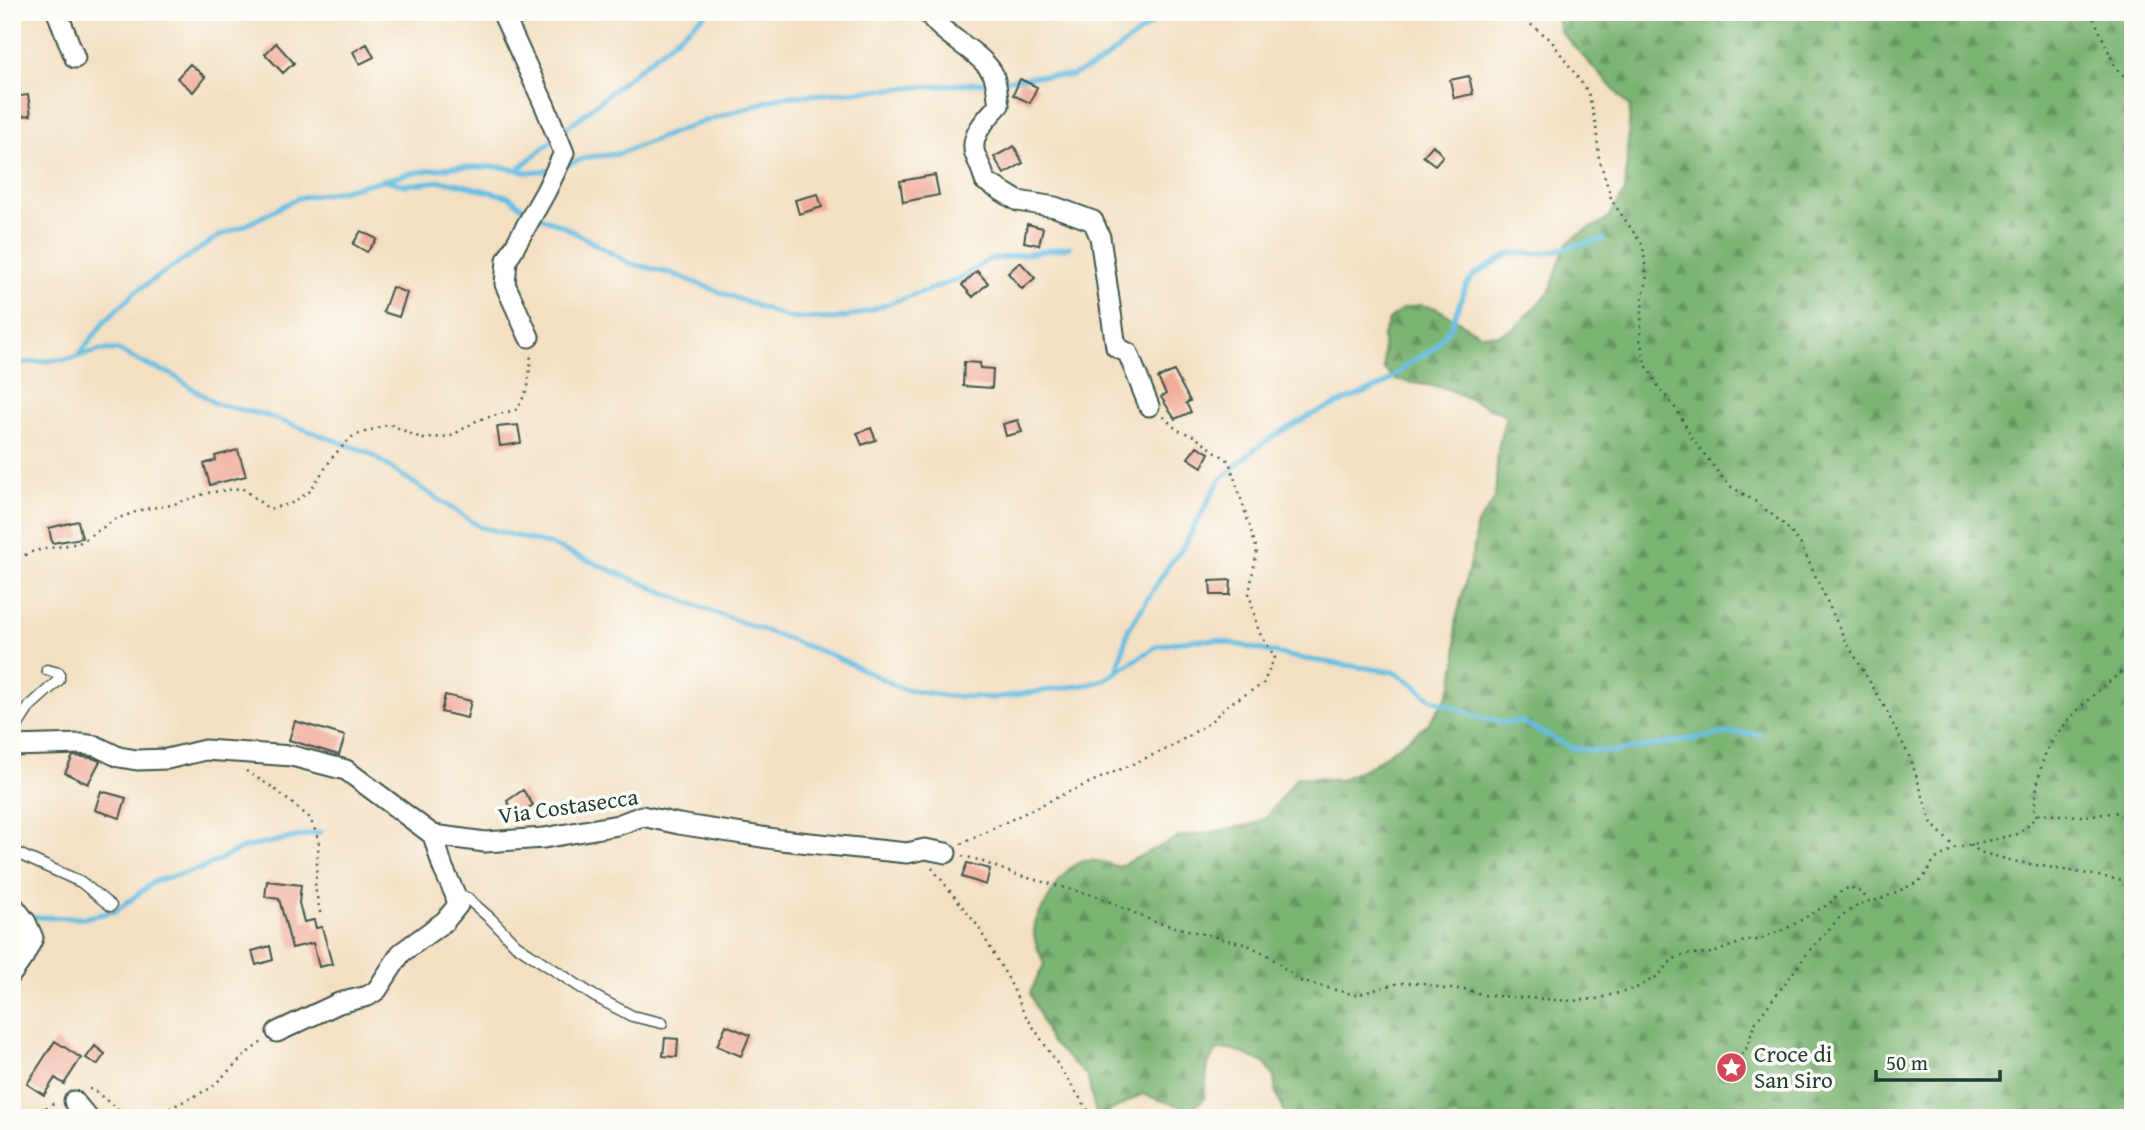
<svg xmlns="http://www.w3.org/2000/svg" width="2145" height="1130" viewBox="0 0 2145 1130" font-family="'Gentium Book Plus',serif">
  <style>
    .forest { fill: url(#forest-firs); stroke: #4c7853; stroke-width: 2 }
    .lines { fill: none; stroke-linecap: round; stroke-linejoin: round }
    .stream { stroke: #64bde2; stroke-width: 5 }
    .building { fill: #f0aa98 }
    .service-casing { stroke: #3f5549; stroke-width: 13 }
    .minor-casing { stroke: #3f5549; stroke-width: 23 }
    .path { stroke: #3f5549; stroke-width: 2.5; stroke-dasharray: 2 5; stroke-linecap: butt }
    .service { stroke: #fff; stroke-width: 10 }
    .minor { stroke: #fff; stroke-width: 19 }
    .labels { text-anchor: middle; stroke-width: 7; stroke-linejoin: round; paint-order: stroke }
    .street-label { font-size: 23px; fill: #1f3d34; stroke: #fdfcf7 }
    .poi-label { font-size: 23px; fill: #1f3d34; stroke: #fdfcf7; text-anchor: start }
  </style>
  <defs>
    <pattern id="forest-firs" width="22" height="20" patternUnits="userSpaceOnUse" patternTransform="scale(1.75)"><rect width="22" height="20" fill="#7ab472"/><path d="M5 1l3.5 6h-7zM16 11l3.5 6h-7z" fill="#63945e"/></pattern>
  </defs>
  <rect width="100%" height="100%" fill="#fdfcf7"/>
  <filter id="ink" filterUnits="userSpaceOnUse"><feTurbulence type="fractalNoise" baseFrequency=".0143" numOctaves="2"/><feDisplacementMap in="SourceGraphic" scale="14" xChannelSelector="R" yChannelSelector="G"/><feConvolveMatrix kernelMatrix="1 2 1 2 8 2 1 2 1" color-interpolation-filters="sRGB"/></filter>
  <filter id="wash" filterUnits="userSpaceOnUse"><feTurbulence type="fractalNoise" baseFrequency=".00686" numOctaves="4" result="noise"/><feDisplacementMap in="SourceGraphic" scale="28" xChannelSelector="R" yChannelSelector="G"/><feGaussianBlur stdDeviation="1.57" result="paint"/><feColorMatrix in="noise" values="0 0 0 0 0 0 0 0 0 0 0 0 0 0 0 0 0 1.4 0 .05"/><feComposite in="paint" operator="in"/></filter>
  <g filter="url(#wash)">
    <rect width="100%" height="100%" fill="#f3e0c3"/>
    <!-- forest -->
    <path class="forest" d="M1557,12H2133V1118H1287L1276,1093L1274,1077L1265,1063L1235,1050H1217L1208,1064L1204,1099L1190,1110L1142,1094L1097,1118L1087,1076L1050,1041L1030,993L1044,964C1041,955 1034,943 1034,933C1033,922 1040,912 1046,903C1065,869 1077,849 1118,867L1179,837L1251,825L1266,818L1297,777L1340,780L1372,765L1427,725L1446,698L1453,682L1457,657L1455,624L1475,543L1476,526L1495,499L1498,449L1506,415L1445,388L1396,380L1384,369L1383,336L1389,320L1402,309L1419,305L1436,308L1480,334L1498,335L1515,328L1550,291L1565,246L1577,235L1607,220L1625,192L1630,107L1559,30Z"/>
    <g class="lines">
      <!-- stream -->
      <path class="stream" d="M999,81L1037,76H1071L1098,64L1167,12
        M562,132L708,12
        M563,166L588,157L618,154L693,125L781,97L990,82
        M518,169L554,139
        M385,180L404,185L441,181L456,183L510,197L528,212
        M538,216L563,226L629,263L673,274L788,318L834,319L859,314L957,280L988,260L1070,247
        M77,357L106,320L135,292L219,236L246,225L298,198L335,192L411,173L452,167H502L527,172L551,170
        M12,364L68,359L101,350H118L145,364L171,374L216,404L268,416L367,452L480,527L551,545L697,606L834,656L903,689L947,696L994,698L1091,684L1104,680L1157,646L1190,640H1217L1298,658L1394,672L1411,682L1430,698L1481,718L1508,723L1520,721L1572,748L1613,752L1729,733L1760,734
        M1117,672L1128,630L1169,565L1184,546L1219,481L1256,448L1284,430L1313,414L1383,385L1411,362L1433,349L1451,326L1466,286L1474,275L1509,254L1545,253L1603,239
        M29,917L83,918L116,911L155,881L203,868L243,848L321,832"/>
    </g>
    <g id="blocks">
      <!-- building -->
      <path class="building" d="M276,43L294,63L283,73L265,54Z
        M367,44L374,57L360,64L353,52Z
        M190,64L205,77L193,92L177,78Z
        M1469,76L1473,94L1454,98L1450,80Z
        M1020,79L1037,87L1030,103L1013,95Z
        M28,95L31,115L12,117V97Z
        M1433,145L1443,156L1435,165L1423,156Z
        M1014,146L1023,163L1004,174L994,157Z
        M935,175L939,195L903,202L900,181Z
        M818,194L822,207L799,214L795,200Z
        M1027,224L1043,228L1039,245L1024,242Z
        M361,231L377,239L367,252L353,244Z
        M1020,262L1035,278L1022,289L1008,273Z
        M977,271L988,283L973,297L962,285Z
        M392,287L407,293L399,317L383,312Z
        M964,362L980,363V368L993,369L992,388L963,386Z
        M1174,371L1190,401L1186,403L1191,412L1175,419L1161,397L1166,394L1158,378Z
        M1018,420L1022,432L1006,436L1003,424Z
        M518,425L521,443L500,446L497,427Z
        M871,428L876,440L862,445L857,433Z
        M1197,446L1209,453L1202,467L1188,458Z
        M238,450L246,476L210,485L204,464L216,460L215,456Z
        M78,521L82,538L52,543L49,528Z
        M1231,580L1230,595H1211L1210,581Z
        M445,695L471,701L467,718L441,712Z
        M295,721L345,736L339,755L289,740Z
        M73,756L92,758L100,761L88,784L65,773Z
        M523,790L533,805L516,815L507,801Z
        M101,791L126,798L120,818L95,810Z
        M967,863L990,869L986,885L962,877Z
        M267,881L301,885L299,903L304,922L314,920L316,928L322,927L332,964L319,967L313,943L292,948L279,899L265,897Z
        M270,946L273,960L256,965L252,951Z
        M726,1025L750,1035L741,1056L717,1046Z
        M665,1038L678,1039L677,1057L663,1056Z
        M55,1041L81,1058L64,1084L55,1078L44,1095L27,1084Z
        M95,1046L105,1054L97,1065L86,1058Z"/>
    </g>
  </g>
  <g filter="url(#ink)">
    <use href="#blocks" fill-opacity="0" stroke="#3f5549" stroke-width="2"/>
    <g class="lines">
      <defs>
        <path id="service" d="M12,734L30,706L59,680V673L47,670
          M12,851L81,882L111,906
          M456,894L467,898L491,919L516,945L594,996L632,1016L662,1023"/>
        <path id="minor" d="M57,12L75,58
          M502,12L545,106L564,153L546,191L507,260L505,284L529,337
          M928,12C943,37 976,48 992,72C997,80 997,95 999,105C988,117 969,135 975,154C979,164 983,171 985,181L1018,201L1055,207L1093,221L1100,237L1116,347L1128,353L1149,406
          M12,746L81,744L96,746L119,757L137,760L167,759L205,750L292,756L346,770L433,835L485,842L544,838L618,825L642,816L679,824L781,840L907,853L925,849L946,853
          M12,904L26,922L33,938L24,956L12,973
          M277,1032L339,1003L368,996L377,990L401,953L445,921L458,905L455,894L443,868L433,835
          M74,1101L88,1118"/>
      </defs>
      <!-- service casing -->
      <use href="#service" class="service-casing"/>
      <!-- minor casing -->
      <use href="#minor" class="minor-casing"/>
      <!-- path -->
      <path class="path" d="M1514,12L1550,39L1588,92L1596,125L1599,158L1612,201L1643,246L1647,281L1643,295L1640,338L1645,363L1659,388L1677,410L1692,438L1720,475L1730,486L1756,502L1785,525L1801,545L1844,638L1884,706L1911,760L1932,824L1955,848
        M2091,12L2116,68L2133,85
        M12,561L34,551L79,543L116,519L144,509L171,505L207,493L242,488L269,509L290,504L309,492L334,455L353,436L389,424L423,439L451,436L478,420L518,409L528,387L531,354
        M246,771L272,787L310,818L319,840L315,887L321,917
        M2038,814L2082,816L2133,811
        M961,844L1064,794L1169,748L1209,723L1229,704L1263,684L1275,657L1259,632L1249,593L1257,550L1229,461L1192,435L1177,430L1162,415
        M1971,844L1979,852L2013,861L2133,882
        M962,856L975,859L1017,875L1096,896L1155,922L1248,945L1269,956L1300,981L1356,995L1399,983H1423L1444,989H1464L1484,995L1572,1001L1596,999L1636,988L1658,976L1673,959L1687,954L1713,953L1747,940H1758L1787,928L1829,904L1839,893L1850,887L1862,893L1869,901
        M932,868L977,925L1009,980L1024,1013L1093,1118
        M1732,1065L1746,1049L1755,1023L1810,950L1841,916L1864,902L1879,900L1918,882L1926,874L1934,860L1955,848L2018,834L2030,824L2037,814L2034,811C2036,794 2038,774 2044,758C2055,724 2105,684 2133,663
        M89,1089L94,1090L123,1114L154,1116L211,1088L247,1053L262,1042
        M12,1117C29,1116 43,1111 56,1101"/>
      <!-- service -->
      <use href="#service" class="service"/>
      <!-- minor -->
      <use href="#minor" class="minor"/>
    </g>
  </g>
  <!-- icons -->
  <defs>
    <symbol id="sight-disc" viewBox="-11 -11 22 22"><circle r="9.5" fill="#d1495b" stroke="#fdfcf7"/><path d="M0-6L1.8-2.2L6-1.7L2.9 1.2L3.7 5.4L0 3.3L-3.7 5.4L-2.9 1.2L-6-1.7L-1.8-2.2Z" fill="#fff"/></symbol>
  </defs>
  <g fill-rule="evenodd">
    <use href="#sight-disc" x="1714" y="1050" width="35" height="35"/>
  </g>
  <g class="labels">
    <!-- street labels -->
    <g class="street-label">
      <text transform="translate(568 806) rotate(-8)" y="8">Via Costasecca</text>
    </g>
    <!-- poi labels -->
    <g class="poi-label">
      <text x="1754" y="1062">Croce di<tspan x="1754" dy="26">San Siro</tspan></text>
    </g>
  </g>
  <!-- margin -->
  <rect width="2145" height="1130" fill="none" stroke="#fdfcf7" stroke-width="42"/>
  <!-- scale -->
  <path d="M1876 1070v10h124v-10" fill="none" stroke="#1f3d34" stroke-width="3.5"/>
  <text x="1886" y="1070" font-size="21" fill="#1f3d34" stroke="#fdfcf7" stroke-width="5" paint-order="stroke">50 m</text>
</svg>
